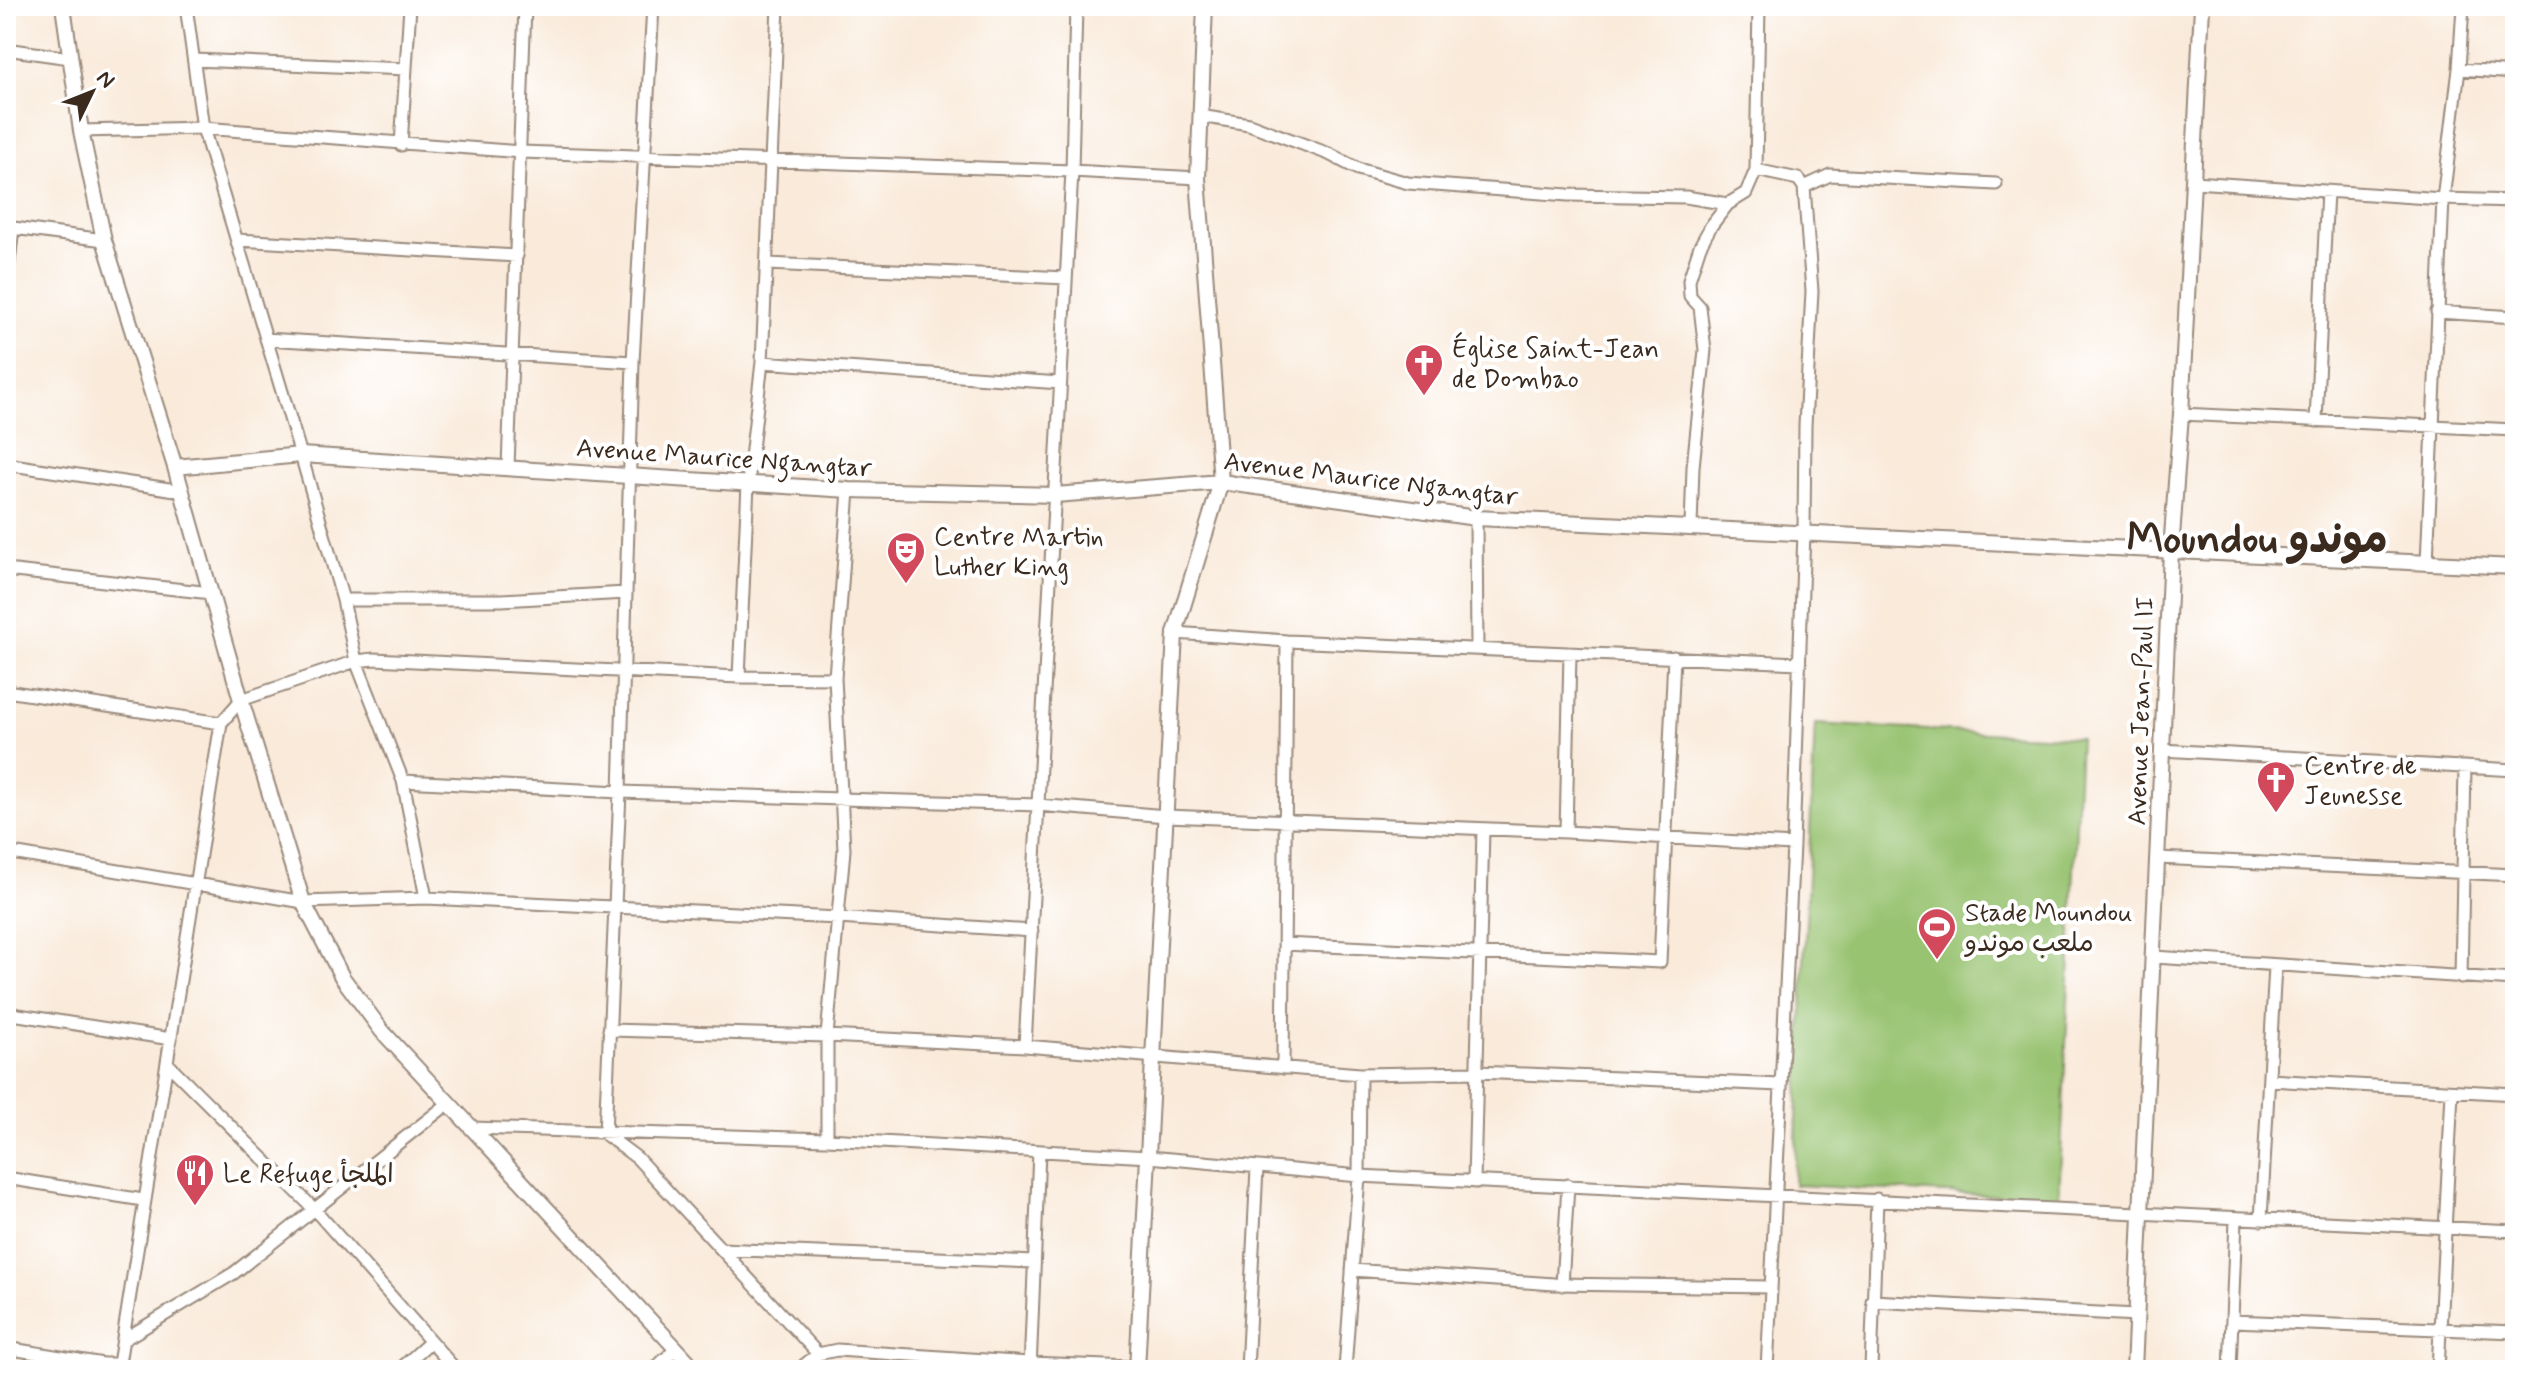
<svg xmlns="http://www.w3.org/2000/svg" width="2521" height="1376" viewBox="0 0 2521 1376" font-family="Mynerve,'Playpen Sans Arabic',sans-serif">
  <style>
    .green { fill: #98c371; stroke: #6a7648; stroke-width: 2 }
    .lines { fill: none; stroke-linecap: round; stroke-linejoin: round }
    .minor-casing { stroke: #9a8a7c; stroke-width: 15 }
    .tertiary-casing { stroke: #9a8a7c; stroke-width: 18 }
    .minor { stroke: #fff; stroke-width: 11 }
    .tertiary { stroke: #fff; stroke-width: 14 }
    .labels { text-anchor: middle; stroke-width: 8; stroke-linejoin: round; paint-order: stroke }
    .poi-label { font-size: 26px; fill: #3b2a1e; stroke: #fff; text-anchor: start }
    .street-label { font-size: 26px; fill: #3b2a1e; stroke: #fff }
    .town-label { font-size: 42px; font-weight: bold; fill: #3b2a1e; stroke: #fff }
  </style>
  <rect width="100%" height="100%" fill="#fff"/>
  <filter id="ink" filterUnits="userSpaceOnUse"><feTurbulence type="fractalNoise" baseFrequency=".0125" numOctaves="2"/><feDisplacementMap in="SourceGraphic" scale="16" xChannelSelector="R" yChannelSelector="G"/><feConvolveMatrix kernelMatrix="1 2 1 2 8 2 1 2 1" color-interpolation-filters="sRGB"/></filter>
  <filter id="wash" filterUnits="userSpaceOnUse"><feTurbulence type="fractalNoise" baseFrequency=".006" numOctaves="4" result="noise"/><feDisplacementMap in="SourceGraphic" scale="32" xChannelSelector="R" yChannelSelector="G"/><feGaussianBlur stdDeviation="1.8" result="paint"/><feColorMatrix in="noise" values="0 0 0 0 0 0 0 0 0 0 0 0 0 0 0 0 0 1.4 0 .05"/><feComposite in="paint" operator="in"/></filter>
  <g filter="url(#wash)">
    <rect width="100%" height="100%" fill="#f9eada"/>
    <!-- green -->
    <path class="green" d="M1815,724L2080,738L2059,1199L1794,1185Z"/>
  </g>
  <g filter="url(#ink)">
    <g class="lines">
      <defs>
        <path id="minor" d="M186,6L203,128L301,455L343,600L356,661L403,781L426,898
          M653,6L633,362L620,792L605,1134L637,1158L818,1354
          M1045,6L1076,8
          M6,49L70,58
          M194,60L406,69
          M2459,69L2515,73
          M1200,116L1249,124L1329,154L1358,169L1408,183L1568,195L1686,197L1728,204
          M81,131L203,128L521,152L1072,171L1198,178
          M401,145L410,6
          M1756,170L1798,179L1804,187L1812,291L1805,426L1804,532L1793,845L1767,1370
          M2194,182L2443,199L2515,201
          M1804,187L1830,175L1996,184
          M6,227L104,240
          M237,240L517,256
          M768,264L1066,278
          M6,288L13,228
          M2437,312L2515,317
          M266,339L633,362
          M762,362L1060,383
          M2181,414L2515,430
          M2316,421L2327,191
          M6,464L182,491
          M508,467L525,6
          M1476,518L1477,649
          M1691,527L1693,467L1705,350L1700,307L1690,296L1689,280L1700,246L1711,226L1728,204L1746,193L1756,170L1759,6
          M2427,563L2443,199L2459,69L2463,6
          M6,570L211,593
          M343,600H502L626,593
          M1175,633L1287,641L1800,663
          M739,677L748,484L762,362L778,6
          M6,691L221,723
          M2162,750L2515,770
          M403,781L620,792L1038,805L1166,816L1566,832L1793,845
          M1566,832L1570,653
          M6,852L303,902L426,898L838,918L1032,931
          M2158,858L2515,875
          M1284,944L1660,962L1674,657
          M2154,957L2515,980
          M2461,978L2465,767
          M6,1013L171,1039
          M609,1030L827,1036L1025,1046L1360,1074L1477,1072L1781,1085
          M1025,1046L1072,171L1076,6
          M167,1063L315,1210L456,1370
          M1283,1068L1287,641
          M2269,1080L2515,1094
          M472,1128L827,1139L1149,1157L1359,1176L2515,1231
          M827,1139V1036L844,850L835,678L849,490
          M6,1178L143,1200
          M1474,1182L1483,829
          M2261,1220L2275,966
          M721,1249L1034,1262
          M1352,1270L1554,1284L1771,1287
          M1562,1285L1568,1185
          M1872,1301L2137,1315
          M2232,1321L2515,1332
          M123,1340L234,1273L449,1103
          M6,1348L103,1364H118
          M118,1370L221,723L241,700L356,661L374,659L739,677L835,678
          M399,1370L430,1342
          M653,1370L676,1349
          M798,1370L818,1354L837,1350L1030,1363L1207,1370
          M1030,1370L1039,1151
          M1247,1370L1257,1168
          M1345,1370L1359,1176L1360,1074
          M1871,1370L1877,1199
          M2230,1370L2236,1219
          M2438,1370L2452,1092"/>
        <path id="tertiary" d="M63,6L81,131L104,240L175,467L241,700L303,902L342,977L382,1031L696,1370
          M175,467L301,455L849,490L1055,495L1221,482L1476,518L2515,567
          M1137,1370L1175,633L1221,482L1198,178L1205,6
          M2134,1370L2171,551L2181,414L2202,6"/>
      </defs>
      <!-- minor casing -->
      <use href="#minor" class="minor-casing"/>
      <!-- tertiary casing -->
      <use href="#tertiary" class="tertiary-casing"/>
      <!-- minor -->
      <use href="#minor" class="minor"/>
      <!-- tertiary -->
      <use href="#tertiary" class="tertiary"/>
    </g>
  </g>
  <!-- icons -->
  <defs>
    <symbol id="church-pin" viewBox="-11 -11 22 30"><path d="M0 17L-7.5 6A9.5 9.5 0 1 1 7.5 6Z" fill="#d1495b" stroke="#fff"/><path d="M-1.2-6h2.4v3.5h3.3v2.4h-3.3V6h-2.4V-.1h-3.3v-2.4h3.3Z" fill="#fff"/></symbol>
    <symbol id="theatre-pin" viewBox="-11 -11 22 30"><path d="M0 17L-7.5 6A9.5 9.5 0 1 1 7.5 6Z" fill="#d1495b" stroke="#fff"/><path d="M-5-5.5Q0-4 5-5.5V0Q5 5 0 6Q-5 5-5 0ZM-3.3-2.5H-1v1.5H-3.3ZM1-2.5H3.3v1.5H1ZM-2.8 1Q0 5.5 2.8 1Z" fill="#fff"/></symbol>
    <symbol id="stadium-pin" viewBox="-11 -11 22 30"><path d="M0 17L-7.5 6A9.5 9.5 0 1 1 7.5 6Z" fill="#d1495b" stroke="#fff"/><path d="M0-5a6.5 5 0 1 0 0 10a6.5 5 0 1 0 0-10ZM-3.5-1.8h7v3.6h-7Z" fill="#fff"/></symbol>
    <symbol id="restaurant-pin" viewBox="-11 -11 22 30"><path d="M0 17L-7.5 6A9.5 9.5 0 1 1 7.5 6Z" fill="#d1495b" stroke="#fff"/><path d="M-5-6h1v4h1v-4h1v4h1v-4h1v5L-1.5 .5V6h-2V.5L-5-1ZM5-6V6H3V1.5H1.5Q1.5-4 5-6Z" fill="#fff"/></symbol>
  </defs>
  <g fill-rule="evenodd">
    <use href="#church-pin" x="1402" y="341" width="44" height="60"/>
    <use href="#theatre-pin" x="884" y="529" width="44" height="60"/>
    <use href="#church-pin" x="2254" y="758" width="44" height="60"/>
    <use href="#stadium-pin" x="1915" y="905" width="44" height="60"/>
    <use href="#restaurant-pin" x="173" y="1151" width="44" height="60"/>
  </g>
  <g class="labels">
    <!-- poi labels -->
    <g class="poi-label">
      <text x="1452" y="357">Église Saint-Jean<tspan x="1452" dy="30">de Dombao</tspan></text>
      <text x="934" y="545">Centre Martin<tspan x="934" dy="30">Luther King</tspan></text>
      <text x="2304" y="774">Centre de<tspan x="2304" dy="30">Jeunesse</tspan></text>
      <text x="1965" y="921">Stade Moundou<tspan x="1965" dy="30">ملعب موندو</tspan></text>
      <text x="223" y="1182">Le Refuge الملجأ</text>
    </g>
    <!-- street labels -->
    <g class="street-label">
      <text transform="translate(724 457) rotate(4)" y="9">Avenue Maurice Ngangtar</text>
      <text transform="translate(1371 478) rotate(7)" y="9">Avenue Maurice Ngangtar</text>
      <text transform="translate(2140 711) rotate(-88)" y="9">Avenue Jean-Paul II</text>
    </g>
    <!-- town labels -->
    <g class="town-label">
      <text x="2257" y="552">Moundou موندو</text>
    </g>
  </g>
  <!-- margin -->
  <rect width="2521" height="1376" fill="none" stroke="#fff" stroke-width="32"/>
  <!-- north arrow -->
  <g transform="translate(92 92) rotate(47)" stroke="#ffffff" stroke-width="6" paint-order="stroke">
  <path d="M0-6L14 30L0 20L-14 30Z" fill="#3b2a1e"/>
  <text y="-12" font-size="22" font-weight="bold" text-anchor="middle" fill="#3b2a1e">N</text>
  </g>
</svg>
